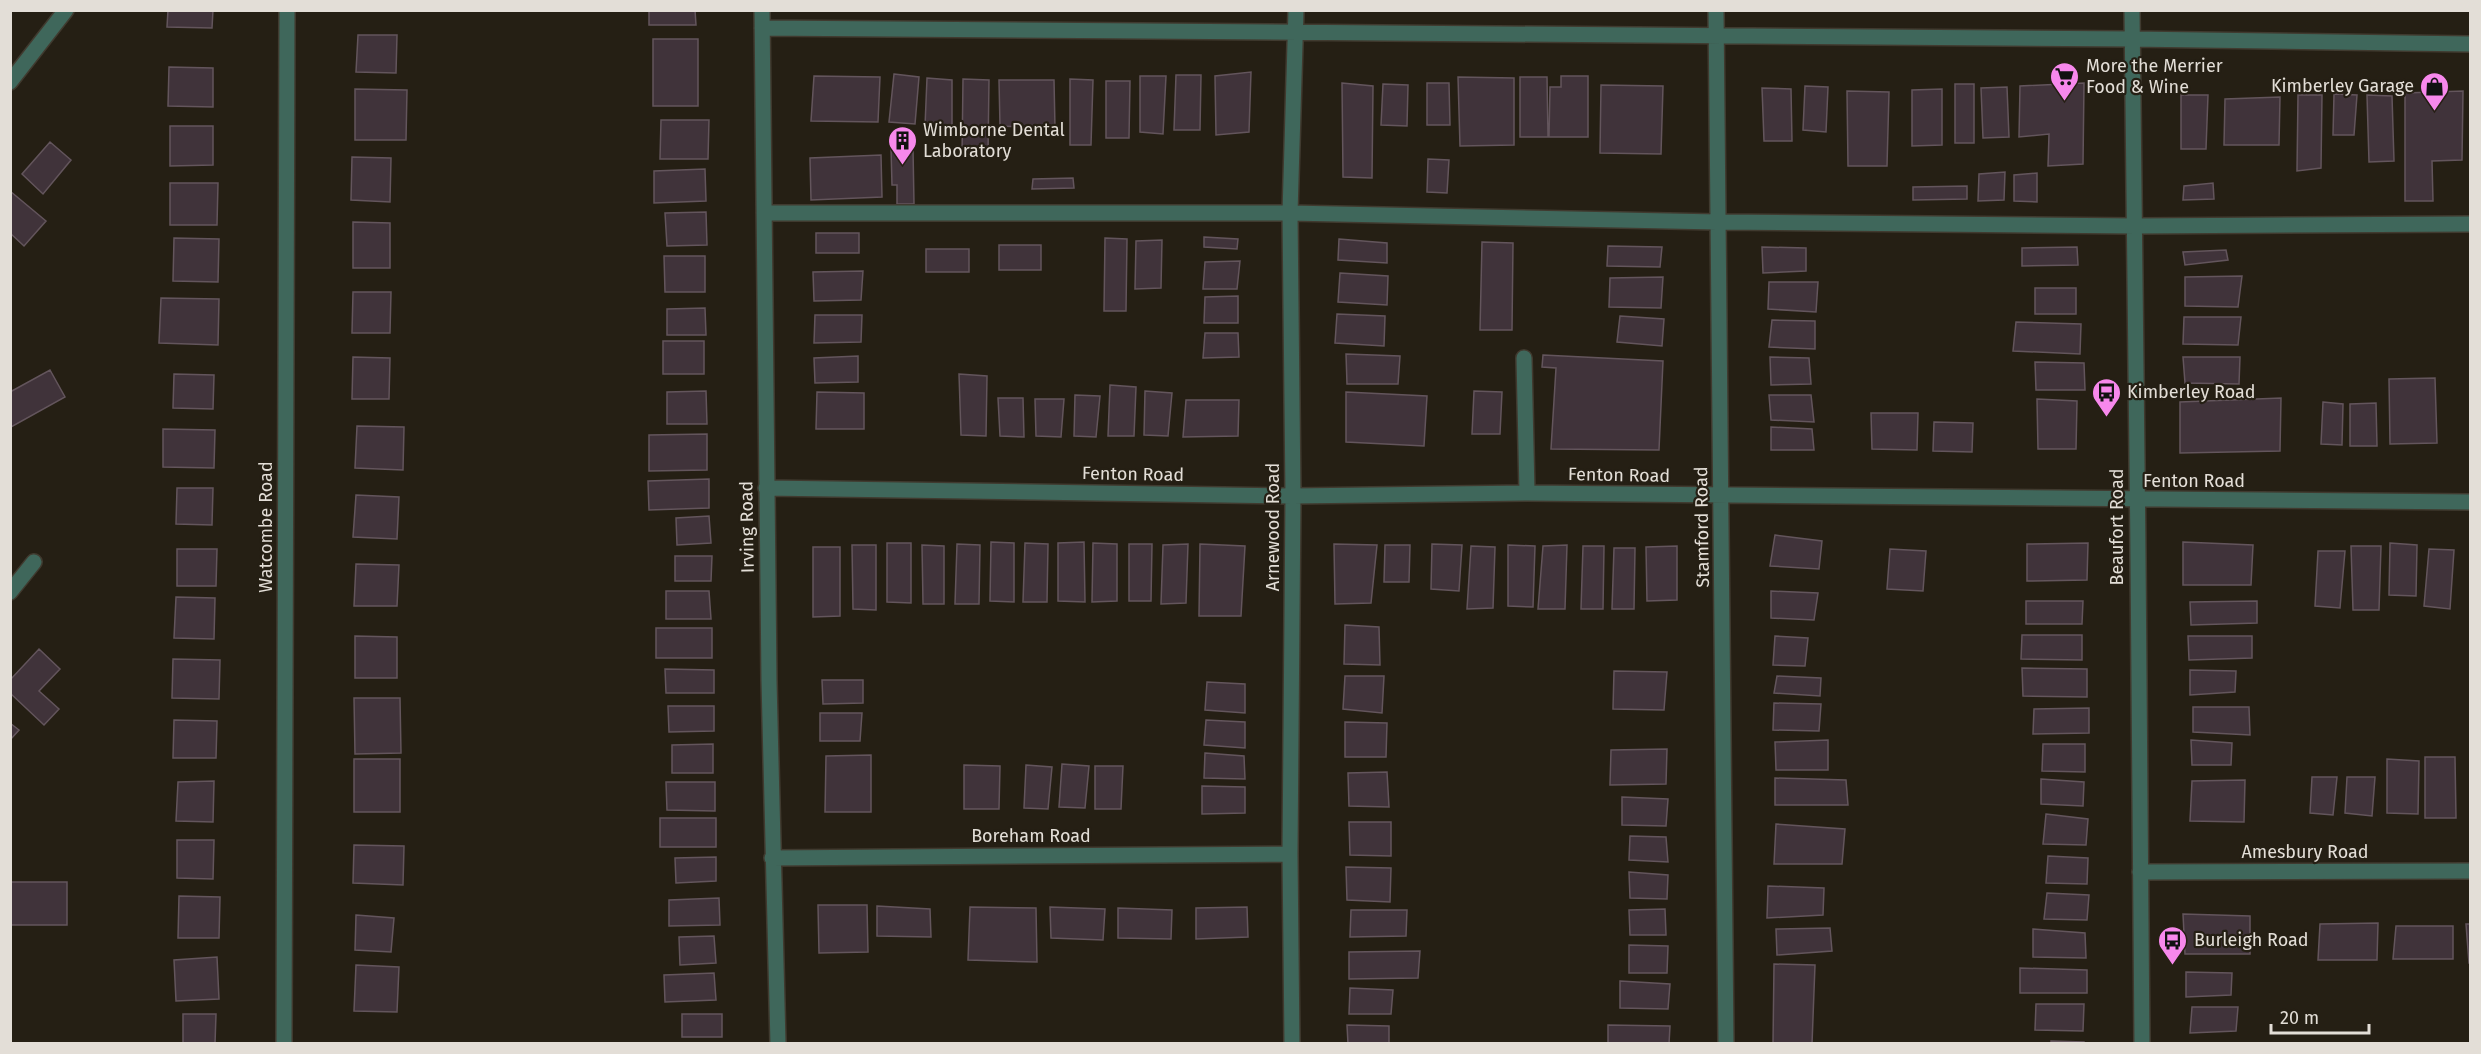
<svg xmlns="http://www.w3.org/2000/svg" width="2481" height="1054" viewBox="0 0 2481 1054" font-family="'Fira Sans',sans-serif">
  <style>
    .building { fill: #40333a; stroke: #63555c; stroke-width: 1.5 }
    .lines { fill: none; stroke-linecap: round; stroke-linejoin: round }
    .minor-casing { stroke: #403a2f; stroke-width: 18 }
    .minor { stroke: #3f675b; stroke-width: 15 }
    .labels { text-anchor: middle; stroke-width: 4.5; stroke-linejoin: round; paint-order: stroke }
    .poi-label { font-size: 18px; fill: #e3ded7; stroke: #251f14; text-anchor: start }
    .street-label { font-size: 18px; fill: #e3ded7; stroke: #251f14 }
  </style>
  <rect width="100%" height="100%" fill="#251f14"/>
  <!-- building -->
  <path class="building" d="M168,10H213L212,28L167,27Z
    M649,10H695L696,25H649Z
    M358,35H397L396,73L356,72Z
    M653,39H698V106H653Z
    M169,67L213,68V107L168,106Z
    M1251,72L1249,132L1216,135L1215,76Z
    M894,74L919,77L915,124L889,122Z
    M1176,75H1201L1200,130H1174Z
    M814,76L880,77L878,122L811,121Z
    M1140,76H1166L1163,134L1140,132Z
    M1561,76H1588V137H1549L1550,87H1561Z
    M1458,77L1514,78V145L1460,146Z
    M1520,77H1547L1548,137H1520Z
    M927,78L952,80V127L925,126Z
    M963,79L989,80L988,155L962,156Z
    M1070,79L1093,80L1091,145H1070Z
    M999,80H1054L1055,128L1000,126Z
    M1106,81H1130L1129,138H1106Z
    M1342,83L1373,86L1372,178L1343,177Z
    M1427,83H1449L1450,125H1427Z
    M2084,83L2083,164L2048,166L2049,134L2019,137L2020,86Z
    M1383,84L1408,85L1407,126L1381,125Z
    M1955,84H1974V143H1955Z
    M1601,85L1663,86L1661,154L1600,153Z
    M1805,86L1828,87L1826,132L1803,130Z
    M2007,87L2009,137L1983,138L1981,88Z
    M1762,88L1791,89L1792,141H1764Z
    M355,89L407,90L406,140H355Z
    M1942,89V145L1912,146V90Z
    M1847,91L1889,92L1887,166H1848Z
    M2463,91L2462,160L2432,161L2433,201H2405V93Z
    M2334,94L2357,95L2354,135H2333Z
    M2181,95H2208L2206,149H2181Z
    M2298,95H2322L2321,168L2297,171Z
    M2367,95L2392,96L2394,161L2369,162Z
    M2280,97L2279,145H2224L2225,99Z
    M661,120H709L708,159H660Z
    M170,126H213V165L170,166Z
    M50,142L71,160L43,194L22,174Z
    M891,148H913L914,204H897V185H892Z
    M881,155L882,197L811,200L810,158Z
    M352,157L391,158L390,202L351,200Z
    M1428,159L1449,160L1447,193L1427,192Z
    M705,169L706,201L654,203V171Z
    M2005,172L2004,200L1978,201L1979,174Z
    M2037,173V202L2014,201V175Z
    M1073,178L1074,188L1032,189L1033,179Z
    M170,183H218L217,225H170Z
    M2213,183L2214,199L2183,200L2184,186Z
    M1967,186V199L1913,200V187Z
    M10,191L46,221L24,246L10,233Z
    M706,212L707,245L667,246L665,213Z
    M353,222L390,223V268H353Z
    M816,233H859V253H816Z
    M1204,237L1238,239L1237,249L1204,247Z
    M174,238L219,239L218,282L173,281Z
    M1105,238L1127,239L1126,311H1104Z
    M1339,239L1387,243V263L1338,260Z
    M1162,240L1161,288L1135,289L1136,241Z
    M1482,242L1513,243L1512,330H1480Z
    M999,245H1041V270H999Z
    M1608,246L1662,247L1660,267L1607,266Z
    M1762,247L1806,248V271L1763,273Z
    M2077,247L2078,265L2022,266V248Z
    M926,249H969V272H926Z
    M2226,250L2228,260L2185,265L2183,252Z
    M664,256H705V292H665Z
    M1240,261L1237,289H1203L1205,262Z
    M863,271L861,300L814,301L813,272Z
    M1340,273L1388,276L1387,305L1338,302Z
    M2242,276L2238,307L2185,306V277Z
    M1663,277L1661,308L1609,307L1610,278Z
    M1769,282H1818L1816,312L1768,309Z
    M2035,288H2076V314H2035Z
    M353,292H391L390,333H352Z
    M1238,296V323H1204L1205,297Z
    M161,298L219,299L218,345L159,343Z
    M705,308L706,335H667V309Z
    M1337,314L1385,316L1384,346L1335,343Z
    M815,315H862L861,342L814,343Z
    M1620,316L1664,319L1662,346L1617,342Z
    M2184,317H2241L2238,345L2183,344Z
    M1772,320L1815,321V349L1769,347Z
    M2016,322L2081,324L2080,354L2013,351Z
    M1205,333H1238L1239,357L1203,358Z
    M663,341H704V374H663Z
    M1346,354L1400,356L1398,384H1347Z
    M1543,355L1663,361L1659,450L1551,449L1556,368L1542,367Z
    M858,356V382L815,383L814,358Z
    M353,357L390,358L389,399H352Z
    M1770,357L1809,358L1811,384L1771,385Z
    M2183,357H2240L2239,384L2185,383Z
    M2035,362L2084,363L2085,390H2036Z
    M50,370L65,397L11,427L10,392Z
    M174,374L214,375L213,409L173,408Z
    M959,374L987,376L986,436L961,435Z
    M2435,378L2437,443L2390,444L2389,379Z
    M1110,385L1136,387L1134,436H1108Z
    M706,391L707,424H667V392Z
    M1145,391L1172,393L1168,436L1144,435Z
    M1474,391L1502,392L1500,434H1472Z
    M817,392L864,393V429H816Z
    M1346,392L1427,396L1424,446L1346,442Z
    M1075,395L1100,396L1096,437L1074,436Z
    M1769,395H1811L1814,422L1771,420Z
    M998,398H1023L1024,437L1000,436Z
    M2281,398L2280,451L2180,453V402Z
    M1035,399H1064L1061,437L1036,436Z
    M2037,399L2077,401L2076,449H2038Z
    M1186,400H1239L1238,436L1183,437Z
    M2323,402L2343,404L2342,445L2321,444Z
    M2376,403L2377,446H2350V404Z
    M1871,413H1918L1917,450L1872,449Z
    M1934,422L1973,423L1972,452L1933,451Z
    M357,426L404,427L403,470L355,468Z
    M1771,427L1812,429L1814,450H1771Z
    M163,429L215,430L214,468L163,467Z
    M707,434V470L649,471V435Z
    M709,479V508L649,510L648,481Z
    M177,488H213L212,525L176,524Z
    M356,495L399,497L397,539L353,537Z
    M709,516L711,543L677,545L676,518Z
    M1775,535L1822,541L1819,569L1770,566Z
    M991,542L1014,543V602L990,601Z
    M1084,542L1085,602L1058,601V543Z
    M2183,542L2253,545L2251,585H2183Z
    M887,543H911V603L887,602Z
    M1025,543L1048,544L1047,602H1023Z
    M1093,543L1117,544V601L1092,602Z
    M2088,543L2087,580L2027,581V544Z
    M2390,543L2417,545L2416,596L2389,595Z
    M957,544L980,545L979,604H955Z
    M1129,544H1152L1151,601H1129Z
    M1188,544L1186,603L1161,604L1163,545Z
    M1200,544L1245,546L1241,616H1199Z
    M1334,544L1377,545L1371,603L1335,604Z
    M1432,544L1462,545L1459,591L1431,589Z
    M852,545H876V610L853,609Z
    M922,545L944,546V604H923Z
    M1385,545H1410L1409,582H1384Z
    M1508,545L1535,546L1533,607L1508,606Z
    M1567,545L1565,609H1538L1543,546Z
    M1471,546L1495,547L1493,608L1467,609Z
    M1583,546H1604L1603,609H1581Z
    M1677,546V600L1647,601L1646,547Z
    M2351,546H2381L2379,610H2353Z
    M813,547H840V616L813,617Z
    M1614,548H1635L1634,609H1612Z
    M177,549H217L216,586H177Z
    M1890,549L1926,551L1923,591L1887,589Z
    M2429,549L2454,550L2450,609L2424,606Z
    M2318,551H2345L2340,608L2315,606Z
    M675,556H712L711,581H675Z
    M356,564L399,565L397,606H354Z
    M666,591H709L711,619H666Z
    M1771,591L1818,593L1814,620L1771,618Z
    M176,597L215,598L214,639L174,638Z
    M2026,601H2083L2082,624H2026Z
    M2257,601V623L2191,625L2190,602Z
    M1345,625L1379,627L1380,665L1344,664Z
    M656,628H712V658H656Z
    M2022,635H2082V660L2021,659Z
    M355,636L397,637V678H355Z
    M1775,636L1808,638L1805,666L1773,665Z
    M2188,636H2252V658L2189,660Z
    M39,649L60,669L39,691L59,709L44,725L10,693V680Z
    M173,659L220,660L219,699L172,698Z
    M2022,668L2087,669V697L2023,696Z
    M665,669L714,670V693H666Z
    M2190,670L2236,671L2235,692L2190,695Z
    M1614,671L1667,672L1664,710L1613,709Z
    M1345,676H1384L1382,713L1343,709Z
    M1777,676L1821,678L1820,696L1774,693Z
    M822,680H863V703L823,704Z
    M1207,682L1245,684V713L1205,710Z
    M354,698H400L401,753L355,754Z
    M1774,703L1821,704L1819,731L1773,730Z
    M668,706H714V731L669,732Z
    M2193,707H2249L2250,735L2193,732Z
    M2089,708V733L2033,734L2034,709Z
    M820,713H862L860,741H820Z
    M174,720L217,721L216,758H173Z
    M1206,720L1245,722V748L1204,745Z
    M1345,722L1387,723L1386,757H1345Z
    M10,723L19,730L10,740Z
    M1828,740V770H1776L1775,742Z
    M2191,740L2232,743L2231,765H2192Z
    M713,744V773H672V745Z
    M2043,744H2085V772L2042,771Z
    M1667,749L1666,784L1610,785L1611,750Z
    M1205,753L1244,756L1245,779L1204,778Z
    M871,755V812H825L826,756Z
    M2425,757H2455L2456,818H2425Z
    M354,759H400V812H354Z
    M2387,759L2419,761L2418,814L2387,813Z
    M1062,764L1089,766L1085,808L1059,807Z
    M964,765L1000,766L999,809H964Z
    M1026,765L1052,767L1048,809L1024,808Z
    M1095,766H1123L1121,809H1095Z
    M1387,772L1389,807L1349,806L1348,773Z
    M2312,777H2337L2333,815L2310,813Z
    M2347,777H2375L2372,816L2345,813Z
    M1775,778L1846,780L1848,805H1775Z
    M2041,779L2084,782L2083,806L2041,804Z
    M2245,780L2244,822L2190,821L2192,781Z
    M214,781L213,822L176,821L178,782Z
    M666,782H715V811L667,810Z
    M1202,786L1245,787V813L1202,814Z
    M1622,797L1668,799L1666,826L1622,825Z
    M2046,814L2088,819L2086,845L2043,844Z
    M660,818H716V847H660Z
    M1349,822H1391V856L1350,855Z
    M1776,824L1845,829L1842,864H1774Z
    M1630,836L1666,837L1668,862L1629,860Z
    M177,840H214L213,879L177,878Z
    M354,845L404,846L403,885L353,883Z
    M2048,856L2088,858L2087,884L2046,883Z
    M716,857V881L676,883L675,858Z
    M1346,867L1391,868L1390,902L1347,900Z
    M1629,872L1668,875L1667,899L1630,898Z
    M10,882H67V925H10Z
    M1768,886L1824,888L1823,915L1767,918Z
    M2047,893L2089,895L2087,920L2044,919Z
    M179,896L220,897L219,938H178Z
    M719,898L720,925L669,926V900Z
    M818,905H867L868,952L819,953Z
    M877,906L930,909L931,937L877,936Z
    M970,907L1036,908L1037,962L968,960Z
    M1050,907L1105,909L1103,940L1051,938Z
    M1247,907L1248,937L1196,939V908Z
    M1118,908L1172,910L1171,939L1118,938Z
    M1665,909L1666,935H1630L1629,910Z
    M1351,910H1407L1406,936L1350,937Z
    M2183,914L2250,916V954H2185Z
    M356,915L394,918L391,952L355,950Z
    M2378,923L2377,960H2318L2320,924Z
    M2466,924H2470V963H2469Z
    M2396,926H2453V959H2393Z
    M1830,928L1832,951L1777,955L1776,929Z
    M2033,929L2085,933L2086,958L2033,957Z
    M714,936L716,963L680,965L679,937Z
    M1629,945L1668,946L1667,973H1629Z
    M1420,951L1418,978L1349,979V952Z
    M217,957L219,999L176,1001L174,960Z
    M1774,964L1815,965L1812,1044H1773Z
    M356,965L399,967L397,1012L354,1011Z
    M2020,968L2087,970V993H2020Z
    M2186,972L2232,973L2231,995L2186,997Z
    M714,973L716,1000L665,1002L664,975Z
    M1620,981L1670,984L1668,1009L1620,1008Z
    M1350,988L1393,990L1391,1014H1349Z
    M2036,1004H2084L2083,1031L2035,1030Z
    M2192,1007H2238L2236,1031L2190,1033Z
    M183,1014H216L215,1044H183Z
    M682,1014H722V1037H682Z
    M1347,1025L1389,1026V1044H1348Z
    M1608,1025L1670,1026L1669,1044H1608Z
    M2051,1041L2084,1042V1044H2051Z"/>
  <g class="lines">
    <defs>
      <path id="minor" d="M762,10L769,681L778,1044
        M1716,10L1726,1044
        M2132,10C2137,355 2139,699 2142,1044
        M762,28L2132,39L2470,44
        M10,82L66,10
        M764,213H1290L1717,222L2136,226L2470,224
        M1524,358L1527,493
        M766,488L1293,496L1527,493L2470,502
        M10,592L34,562
        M772,858L1290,854
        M2140,872L2470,871
        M284,1044L287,10
        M1292,1044L1290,854L1293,496L1290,213L1296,10"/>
    </defs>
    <!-- minor casing -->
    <use href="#minor" class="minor-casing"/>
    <!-- minor -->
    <use href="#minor" class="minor"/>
  </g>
  <!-- icons -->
  <defs>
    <symbol id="supermarket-pin" viewBox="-11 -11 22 30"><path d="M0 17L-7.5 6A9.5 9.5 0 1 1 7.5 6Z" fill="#f788ec" stroke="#251f14"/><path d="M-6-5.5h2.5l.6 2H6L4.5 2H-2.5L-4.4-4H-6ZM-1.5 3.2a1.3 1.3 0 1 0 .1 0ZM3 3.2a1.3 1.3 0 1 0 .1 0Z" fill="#111"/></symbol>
    <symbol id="shop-pin" viewBox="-11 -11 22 30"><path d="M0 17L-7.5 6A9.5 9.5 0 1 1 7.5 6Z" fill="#f788ec" stroke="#251f14"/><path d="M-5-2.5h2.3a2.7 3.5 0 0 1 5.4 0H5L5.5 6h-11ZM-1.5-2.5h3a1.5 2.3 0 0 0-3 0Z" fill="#111"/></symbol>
    <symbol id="building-pin" viewBox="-11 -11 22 30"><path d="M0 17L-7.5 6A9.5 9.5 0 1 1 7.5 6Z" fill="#f788ec" stroke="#251f14"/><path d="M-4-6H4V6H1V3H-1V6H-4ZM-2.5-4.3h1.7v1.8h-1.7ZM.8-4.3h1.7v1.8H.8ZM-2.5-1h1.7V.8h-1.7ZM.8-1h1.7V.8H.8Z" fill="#111"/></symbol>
    <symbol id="bus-pin" viewBox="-11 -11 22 30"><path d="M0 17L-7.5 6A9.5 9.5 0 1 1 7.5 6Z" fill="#f788ec" stroke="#251f14"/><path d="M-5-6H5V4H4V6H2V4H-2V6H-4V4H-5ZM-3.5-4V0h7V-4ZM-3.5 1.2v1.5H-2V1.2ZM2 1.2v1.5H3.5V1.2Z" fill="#111"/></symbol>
  </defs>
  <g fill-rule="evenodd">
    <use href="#supermarket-pin" x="2048" y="60" width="33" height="45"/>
    <use href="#shop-pin" x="2418" y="70" width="33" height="45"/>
    <use href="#building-pin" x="886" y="124" width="33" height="45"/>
    <use href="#bus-pin" x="2090" y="376" width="33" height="45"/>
    <use href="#bus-pin" x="2156" y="924" width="33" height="45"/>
  </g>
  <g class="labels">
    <!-- poi labels -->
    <g class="poi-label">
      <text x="2086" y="72">More the Merrier<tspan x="2086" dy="21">Food &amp; Wine</tspan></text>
      <text x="2414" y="92" text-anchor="end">Kimberley Garage</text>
      <text x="923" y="136">Wimborne Dental<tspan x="923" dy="21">Laboratory</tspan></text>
      <text x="2127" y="398">Kimberley Road</text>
      <text x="2194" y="946">Burleigh Road</text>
    </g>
    <!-- street labels -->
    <g class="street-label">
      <text transform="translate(1133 474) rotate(1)" y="6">Fenton Road</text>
      <text transform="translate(1619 475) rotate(1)" y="6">Fenton Road</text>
      <text x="2194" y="487">Fenton Road</text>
      <text transform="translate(266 527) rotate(-90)" y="6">Watcombe Road</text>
      <text transform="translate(747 527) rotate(-91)" y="6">Irving Road</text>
      <text transform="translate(1273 527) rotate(-90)" y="6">Arnewood Road</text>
      <text transform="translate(1702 527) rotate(-91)" y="6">Stamford Road</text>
      <text transform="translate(2117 527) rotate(-90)" y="6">Beaufort Road</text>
      <text x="1031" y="842">Boreham Road</text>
      <text x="2305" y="858">Amesbury Road</text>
    </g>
  </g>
  <!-- border -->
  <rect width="2481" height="1054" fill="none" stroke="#e3ded7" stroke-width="24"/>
  <!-- scale -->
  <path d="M2271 1024v9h98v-9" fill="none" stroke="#e3ded7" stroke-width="3"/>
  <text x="2280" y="1024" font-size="18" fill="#e3ded7" stroke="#251f14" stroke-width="4.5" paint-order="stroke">20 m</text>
</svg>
